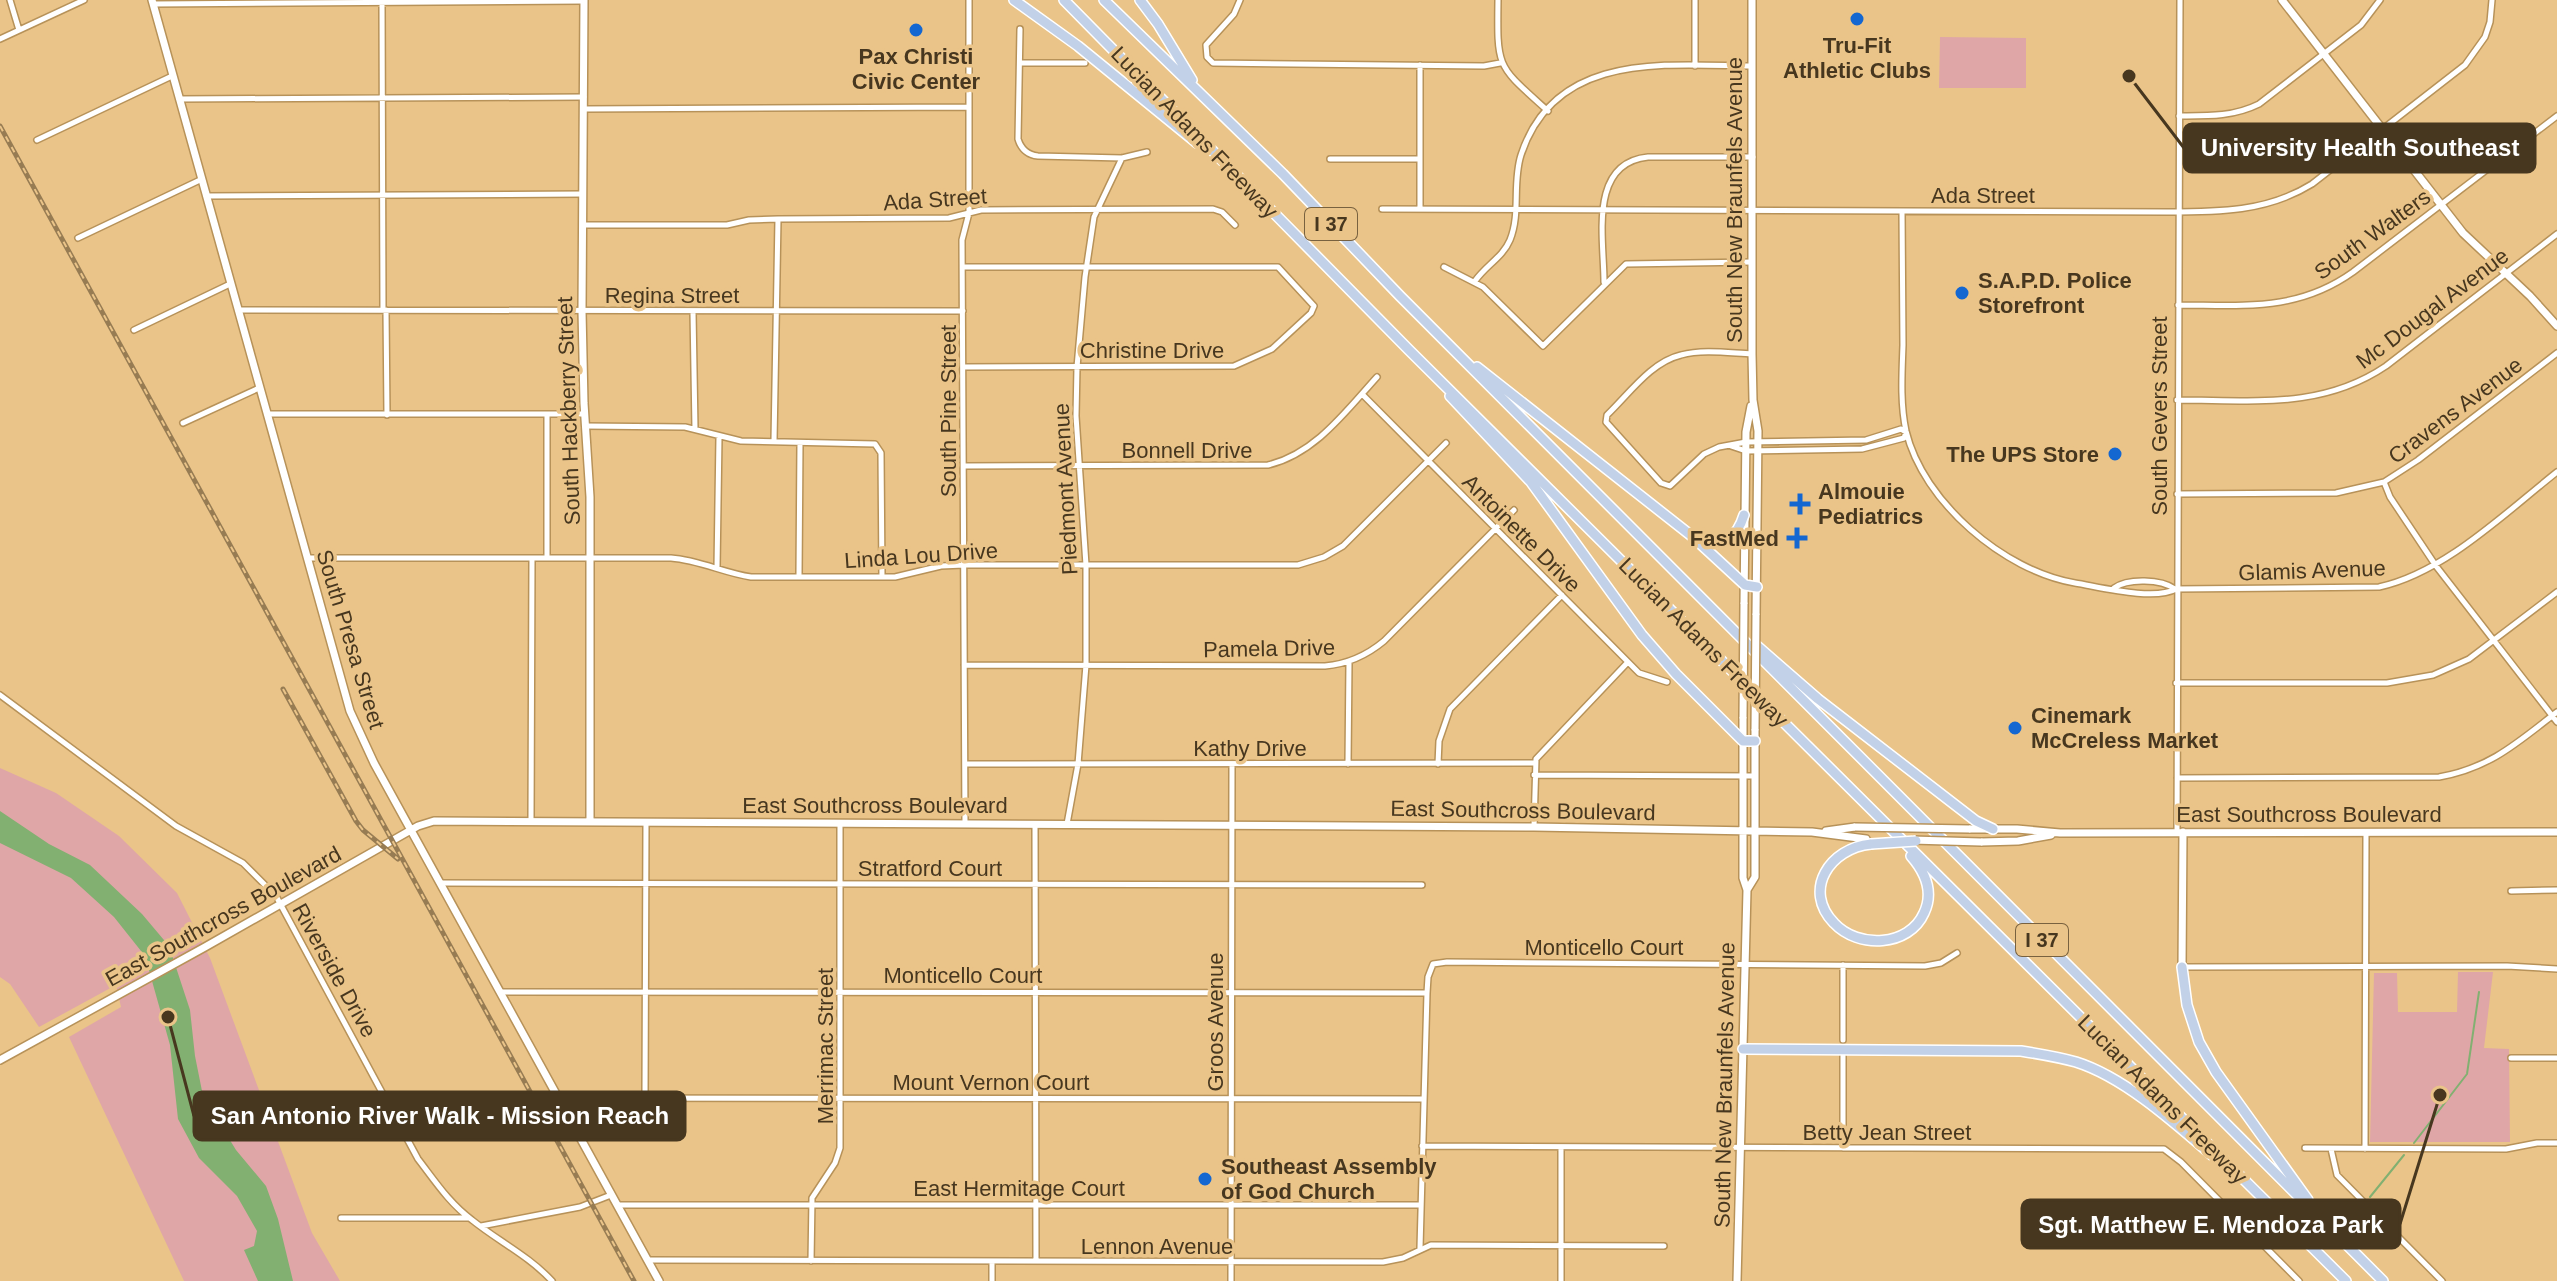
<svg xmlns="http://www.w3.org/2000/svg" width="2557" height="1281" viewBox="0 0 2557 1281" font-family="Helvetica,sans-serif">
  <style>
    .green { fill: #dfa6a7 }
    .water { fill: #82b071 }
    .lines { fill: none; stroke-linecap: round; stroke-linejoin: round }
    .stream { stroke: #82b071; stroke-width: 2 }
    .minor-casing { stroke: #b79259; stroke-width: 8 }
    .secondary-casing { stroke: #b79259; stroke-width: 10 }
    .motorway-casing { stroke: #fff; stroke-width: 12 }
    .minor { stroke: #fff; stroke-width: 5 }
    .secondary { stroke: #fff; stroke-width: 7 }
    .motorway { stroke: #c2d1e8; stroke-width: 9 }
    .rail-casing { stroke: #977c53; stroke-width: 5 }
    .rail { stroke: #eac489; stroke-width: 2; stroke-dasharray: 6; stroke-linecap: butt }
    .secondary-bridge-casing { stroke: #b79259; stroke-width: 10; stroke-linecap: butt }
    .motorway-bridge-casing { stroke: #fff; stroke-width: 12; stroke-linecap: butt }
    .secondary-bridge { stroke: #fff; stroke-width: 7 }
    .motorway-bridge { stroke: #c2d1e8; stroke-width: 9 }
    .poi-dot { fill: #1467d1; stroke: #eac489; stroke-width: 3 }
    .labels { text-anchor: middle; stroke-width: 7; stroke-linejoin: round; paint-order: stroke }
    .shield { fill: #eac489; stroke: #78613f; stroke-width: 2 }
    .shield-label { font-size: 20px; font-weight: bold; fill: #47371f }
    .poi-label { font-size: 22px; font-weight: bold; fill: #47371f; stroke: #eac489; text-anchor: start }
    .street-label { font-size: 22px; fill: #47371f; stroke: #eac489 }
    .leader { fill: none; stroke: #47371f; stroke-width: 3 }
    .callout-dot { fill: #47371f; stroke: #eac489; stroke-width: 3 }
    .callout { fill: #47371f; stroke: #47371f; stroke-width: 3 }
    .callout-label { font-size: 24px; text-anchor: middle; font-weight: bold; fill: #fff }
  </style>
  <rect width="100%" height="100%" fill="#eac489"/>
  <!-- green -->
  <path class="green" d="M1940,37L2026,38V88H1939Z
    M0,768L56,793L119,836L177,893L210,958L312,1233L340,1281H184L69,1037L121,1007L116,985L39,1027L10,984L0,977Z
    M2458,972H2493L2484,1048L2509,1049L2510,1142H2370L2374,973H2397L2398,1012H2457Z"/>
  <!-- water -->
  <path class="water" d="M0,811L49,844L90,865L142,914L169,946L190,1010L195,1056L203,1096L236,1150L266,1186L278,1219L293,1281H258L244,1250L254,1246L257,1231L237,1196L199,1158L178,1119L170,1045L145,956L114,917L71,878L0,843Z"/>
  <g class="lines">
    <!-- stream -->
    <path class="stream" d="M2414,1143L2467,1074L2479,992
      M2370,1197L2404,1155
      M2345,1226L2359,1210"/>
    <defs>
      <path id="minor" d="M10,0L19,30
        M1240,0L1234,14L1206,45L1207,57L1213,63L1484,66L1500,63
        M1498,0C1497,70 1497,65 1548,111
        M382,2L383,310
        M153,4L584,1
        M1020,29L1018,139C1021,149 1028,155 1038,156L1122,158L1147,152
        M0,39L84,0
        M1020,63H1085
        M1695,66V0
        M179,99L584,97
        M584,109L969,107
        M2179,116C2207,116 2233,117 2259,104L2361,25L2380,0
        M37,140L172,76
        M1330,159H1420
        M206,196L583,194
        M1420,208V65
        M1382,209L2167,212C2218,212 2267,212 2312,184L2465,65L2485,37L2490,22L2492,0
        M1902,211C1902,255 1903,300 1903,345C1902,373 1900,403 1906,431C1923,502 2004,571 2075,583C2100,587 2154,601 2176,589L2379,587C2444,573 2505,513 2557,472
        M583,225H727L749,220L778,219L949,218L981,210L1213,209L1222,212L1235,225
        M78,238L200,180
        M963,267H1278L1314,306L1311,313L1272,349L1234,366L963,367
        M1444,267L1483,287L1543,346L1626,264L1752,262
        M1475,281C1485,266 1503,257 1510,240C1521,213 1512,183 1521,155C1555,51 1666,65 1752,66
        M1604,282C1604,239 1588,163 1648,157H1753
        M2178,305C2243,305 2297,312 2353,272L2557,116
        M238,310L963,311
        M386,310L387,415
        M693,312L695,429
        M134,330L230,284
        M1362,394L1639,673L1667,682
        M2177,400C2252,400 2321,410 2386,366L2557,234
        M267,414H584
        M547,415V558
        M183,423L259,388
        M585,426L685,427L741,441L875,444L881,453L882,577
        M774,441L778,219
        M1731,446L1746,451L1862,449L1904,438L1906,432L1901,429L1866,440L1746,442L1719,447L1704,454L1670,486L1661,483L1606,422L1607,415C1629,394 1651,362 1681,355C1703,349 1729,353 1752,354
        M964,466L1268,465C1315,454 1346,411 1377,377
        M2384,482L2390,497L2436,566L2557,722
        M2177,494L2336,493L2384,482L2418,460L2557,353
        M307,558H671C699,560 724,573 751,577H895L941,566L964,565H1298L1324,557L1343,546L1446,443
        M717,568L719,437
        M799,576L800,443
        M2114,588C2128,578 2161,579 2175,589
        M964,665L1325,666C1348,664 1366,656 1384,641L1514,510
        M2176,683H2387L2433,675L2469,659L2557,592
        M0,695L176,826L243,863L276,896L418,1159C435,1181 449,1203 472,1220C498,1241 529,1256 552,1281
        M965,764L1535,763
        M1348,764L1349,662
        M1438,764L1439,741L1450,709L1562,595
        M1534,775L1755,776
        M2177,778L2439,777C2490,768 2517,743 2557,712
        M531,821L532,558
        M965,823L962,240L969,213V0
        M1035,824L1036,1261
        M1067,824L1078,764L1086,665V565L1076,416L1077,367L1085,277L1094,217L1122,158
        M1534,827L1536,759L1628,662
        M2177,832L2180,0
        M440,883L1422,885
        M2511,891L2557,890
        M2183,967L2507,966L2557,969
        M500,992L1427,993
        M1843,1040V965
        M2511,1058H2557
        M645,1097L646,822
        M558,1098L1424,1099
        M1422,1146L2164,1149L2181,1162L2299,1281
        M1843,1148V1056
        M2305,1148L2506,1149L2537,1143H2557
        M2331,1149L2337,1175L2442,1281
        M2365,1149L2366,832
        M618,1205H1421
        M341,1218H468
        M481,1226L580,1207L611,1195
        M1420,1248L1427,993L1428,977L1433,964L1447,962L1925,966L1941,963L1957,953
        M648,1260L1383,1262L1403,1258L1431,1245L1664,1246
        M811,1261L812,1198L835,1163L840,1148V823
        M992,1281V1261
        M1231,1281L1232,764
        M1561,1281V1147"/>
      <path id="secondary" d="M152,0L350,711L374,763L659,1281
        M584,0L582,311L584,403L590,497V822
        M1752,0V354L1753,400L1758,431L1756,615
        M2282,0L2463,233L2530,296L2557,326
        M1744,604L1746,432L1751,406
        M1969,829H2017L2060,833L2557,832
        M1826,831L1855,827
        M1981,842L2018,841L2051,835
        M1747,890L1755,877V729
        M2182,967L2183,832
        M0,1060L205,947L418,826L434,821L1534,827L1812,832L1866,839
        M1737,1281L1747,890L1743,878V717"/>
      <path id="motorway" d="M1014,0L1078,46L1197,143
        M1064,0L1409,350L2346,1281
        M1104,0L1283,174L1400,296L2383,1281
        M1140,0L1158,24L1192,80
        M1477,367L1693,537L1745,585L1757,587
        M1450,396L1531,482L1642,635L1676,674L1743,741H1755
        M1699,540C1723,548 1737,538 1744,515
        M1756,645L1818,699L1976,821L1993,829
        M1871,844C1830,848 1802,890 1834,923C1858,949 1909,947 1924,913C1934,892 1925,872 1911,856
        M2182,967L2187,1005L2199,1042L2216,1072L2308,1200
        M1743,1049L2021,1051C2040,1054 2058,1057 2076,1062C2124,1077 2175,1123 2213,1156"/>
    </defs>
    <!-- minor casing -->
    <use href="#minor" class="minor-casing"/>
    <!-- secondary casing -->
    <use href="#secondary" class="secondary-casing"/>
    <!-- motorway casing -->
    <use href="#motorway" class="motorway-casing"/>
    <!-- minor -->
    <use href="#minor" class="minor"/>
    <!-- secondary -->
    <use href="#secondary" class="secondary"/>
    <!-- motorway -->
    <use href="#motorway" class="motorway"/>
    <defs>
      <path id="rail" d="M0,126L634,1281
        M283,689L356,821L363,830L398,859"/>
    </defs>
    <!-- rail casing -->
    <use href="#rail" class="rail-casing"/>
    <!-- rail -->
    <use href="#rail" class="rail"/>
    <defs>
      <path id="secondary-bridge" d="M1743,717L1744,604
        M1755,729L1756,615
        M1855,827L1969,829
        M1912,840L1981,842"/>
      <path id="motorway-bridge" d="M1871,844L1916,841"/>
    </defs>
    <!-- secondary-bridge casing -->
    <use href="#secondary-bridge" class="secondary-bridge-casing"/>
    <!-- motorway-bridge casing -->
    <use href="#motorway-bridge" class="motorway-bridge-casing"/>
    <!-- secondary-bridge -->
    <use href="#secondary-bridge" class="secondary-bridge"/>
    <!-- motorway-bridge -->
    <use href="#motorway-bridge" class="motorway-bridge"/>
  </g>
  <!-- markers -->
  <g class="poi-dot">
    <circle cx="1857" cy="19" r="8"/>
    <circle cx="916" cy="30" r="8"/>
    <circle cx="1962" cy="293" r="8"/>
    <circle cx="2115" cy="454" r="8"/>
    <path d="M1796 492h8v8h8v8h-8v8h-8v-8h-8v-8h8z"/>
    <path d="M1793 526h8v8h8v8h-8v8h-8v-8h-8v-8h8z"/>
    <circle cx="2015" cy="728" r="8"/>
    <circle cx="1205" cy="1179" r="8"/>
  </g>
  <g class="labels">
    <!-- shield labels -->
    <g class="shield">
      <rect x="1305" y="208" width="52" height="32" rx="6"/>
      <rect x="2016" y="924" width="52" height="32" rx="6"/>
    </g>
    <g class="shield-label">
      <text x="1331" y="231">I 37</text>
      <text x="2042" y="947">I 37</text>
    </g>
    <!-- poi labels -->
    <g class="poi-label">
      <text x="1857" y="53" text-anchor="middle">Tru-Fit<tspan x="1857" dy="25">Athletic Clubs</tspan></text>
      <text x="916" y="64" text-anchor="middle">Pax Christi<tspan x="916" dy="25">Civic Center</tspan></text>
      <text x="1978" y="288">S.A.P.D. Police<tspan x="1978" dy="25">Storefront</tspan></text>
      <text x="2099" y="462" text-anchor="end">The UPS Store</text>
      <text x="1818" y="499">Almouie<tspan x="1818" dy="25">Pediatrics</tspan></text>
      <text x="1779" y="546" text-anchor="end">FastMed</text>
      <text x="2031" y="723">Cinemark<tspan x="2031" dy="25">McCreless Market</tspan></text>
      <text x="1221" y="1174">Southeast Assembly<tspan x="1221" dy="25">of God Church</tspan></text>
    </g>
    <!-- street labels -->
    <g class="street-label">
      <text transform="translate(1195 132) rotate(46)" y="8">Lucian Adams Freeway</text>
      <text x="1983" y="203">Ada Street</text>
      <text transform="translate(935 199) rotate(-4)" y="8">Ada Street</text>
      <text transform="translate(1734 200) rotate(-90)" y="8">South New Braunfels Avenue</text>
      <text transform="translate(2372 234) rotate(-36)" y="8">South Walters</text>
      <text x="672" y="303">Regina Street</text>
      <text transform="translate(2432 308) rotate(-37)" y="8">Mc Dougal Avenue</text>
      <text x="1152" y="358">Christine Drive</text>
      <text transform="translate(2455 410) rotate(-37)" y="8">Cravens Avenue</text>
      <text transform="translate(568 411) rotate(-92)" y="8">South Hackberry Street</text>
      <text transform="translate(948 411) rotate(-90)" y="8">South Pine Street</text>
      <text transform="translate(2159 416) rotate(-90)" y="8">South Gevers Street</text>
      <text x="1187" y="458">Bonnell Drive</text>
      <text transform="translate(1065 489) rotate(-93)" y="8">Piedmont Avenue</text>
      <text transform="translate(1522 533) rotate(45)" y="8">Antoinette Drive</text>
      <text transform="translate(921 555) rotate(-4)" y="8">Linda Lou Drive</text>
      <text transform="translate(2312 570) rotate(-2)" y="8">Glamis Avenue</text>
      <text transform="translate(351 639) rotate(73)" y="8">South Presa Street</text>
      <text transform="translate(1704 642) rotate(45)" y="8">Lucian Adams Freeway</text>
      <text transform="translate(1269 648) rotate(-1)" y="8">Pamela Drive</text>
      <text x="1250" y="756">Kathy Drive</text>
      <text x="875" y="813">East Southcross Boulevard</text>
      <text transform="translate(1523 810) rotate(1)" y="8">East Southcross Boulevard</text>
      <text x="2309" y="822">East Southcross Boulevard</text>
      <text x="930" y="876">Stratford Court</text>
      <text transform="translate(223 916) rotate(-29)" y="8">East Southcross Boulevard</text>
      <text x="1604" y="955">Monticello Court</text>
      <text transform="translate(335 970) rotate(61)" y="8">Riverside Drive</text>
      <text x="963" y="983">Monticello Court</text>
      <text transform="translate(1215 1022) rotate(-90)" y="8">Groos Avenue</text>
      <text transform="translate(825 1046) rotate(-90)" y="8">Merrimac Street</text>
      <text x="991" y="1090">Mount Vernon Court</text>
      <text transform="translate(1724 1085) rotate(-89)" y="8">South New Braunfels Avenue</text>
      <text transform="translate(2163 1099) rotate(45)" y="8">Lucian Adams Freeway</text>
      <text x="1887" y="1140">Betty Jean Street</text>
      <text x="1019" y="1196">East Hermitage Court</text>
      <text x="1157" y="1254">Lennon Avenue</text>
    </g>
  </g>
  <!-- callouts -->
  <path class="leader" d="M2129 76L2184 148M168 1017L194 1116M2440 1095L2400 1224"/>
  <g class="callout-dot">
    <circle cx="2129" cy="76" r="8"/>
    <circle cx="168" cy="1017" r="8"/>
    <circle cx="2440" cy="1095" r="8"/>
  </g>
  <g class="callout">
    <rect x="2184" y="124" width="351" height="48" rx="8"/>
    <rect x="194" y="1092" width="491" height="48" rx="8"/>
    <rect x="2022" y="1200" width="378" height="48" rx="8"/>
  </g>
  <g class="callout-label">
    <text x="2360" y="156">University Health Southeast</text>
    <text x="440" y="1124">San Antonio River Walk - Mission Reach</text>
    <text x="2211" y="1233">Sgt. Matthew E. Mendoza Park</text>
  </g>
</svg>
